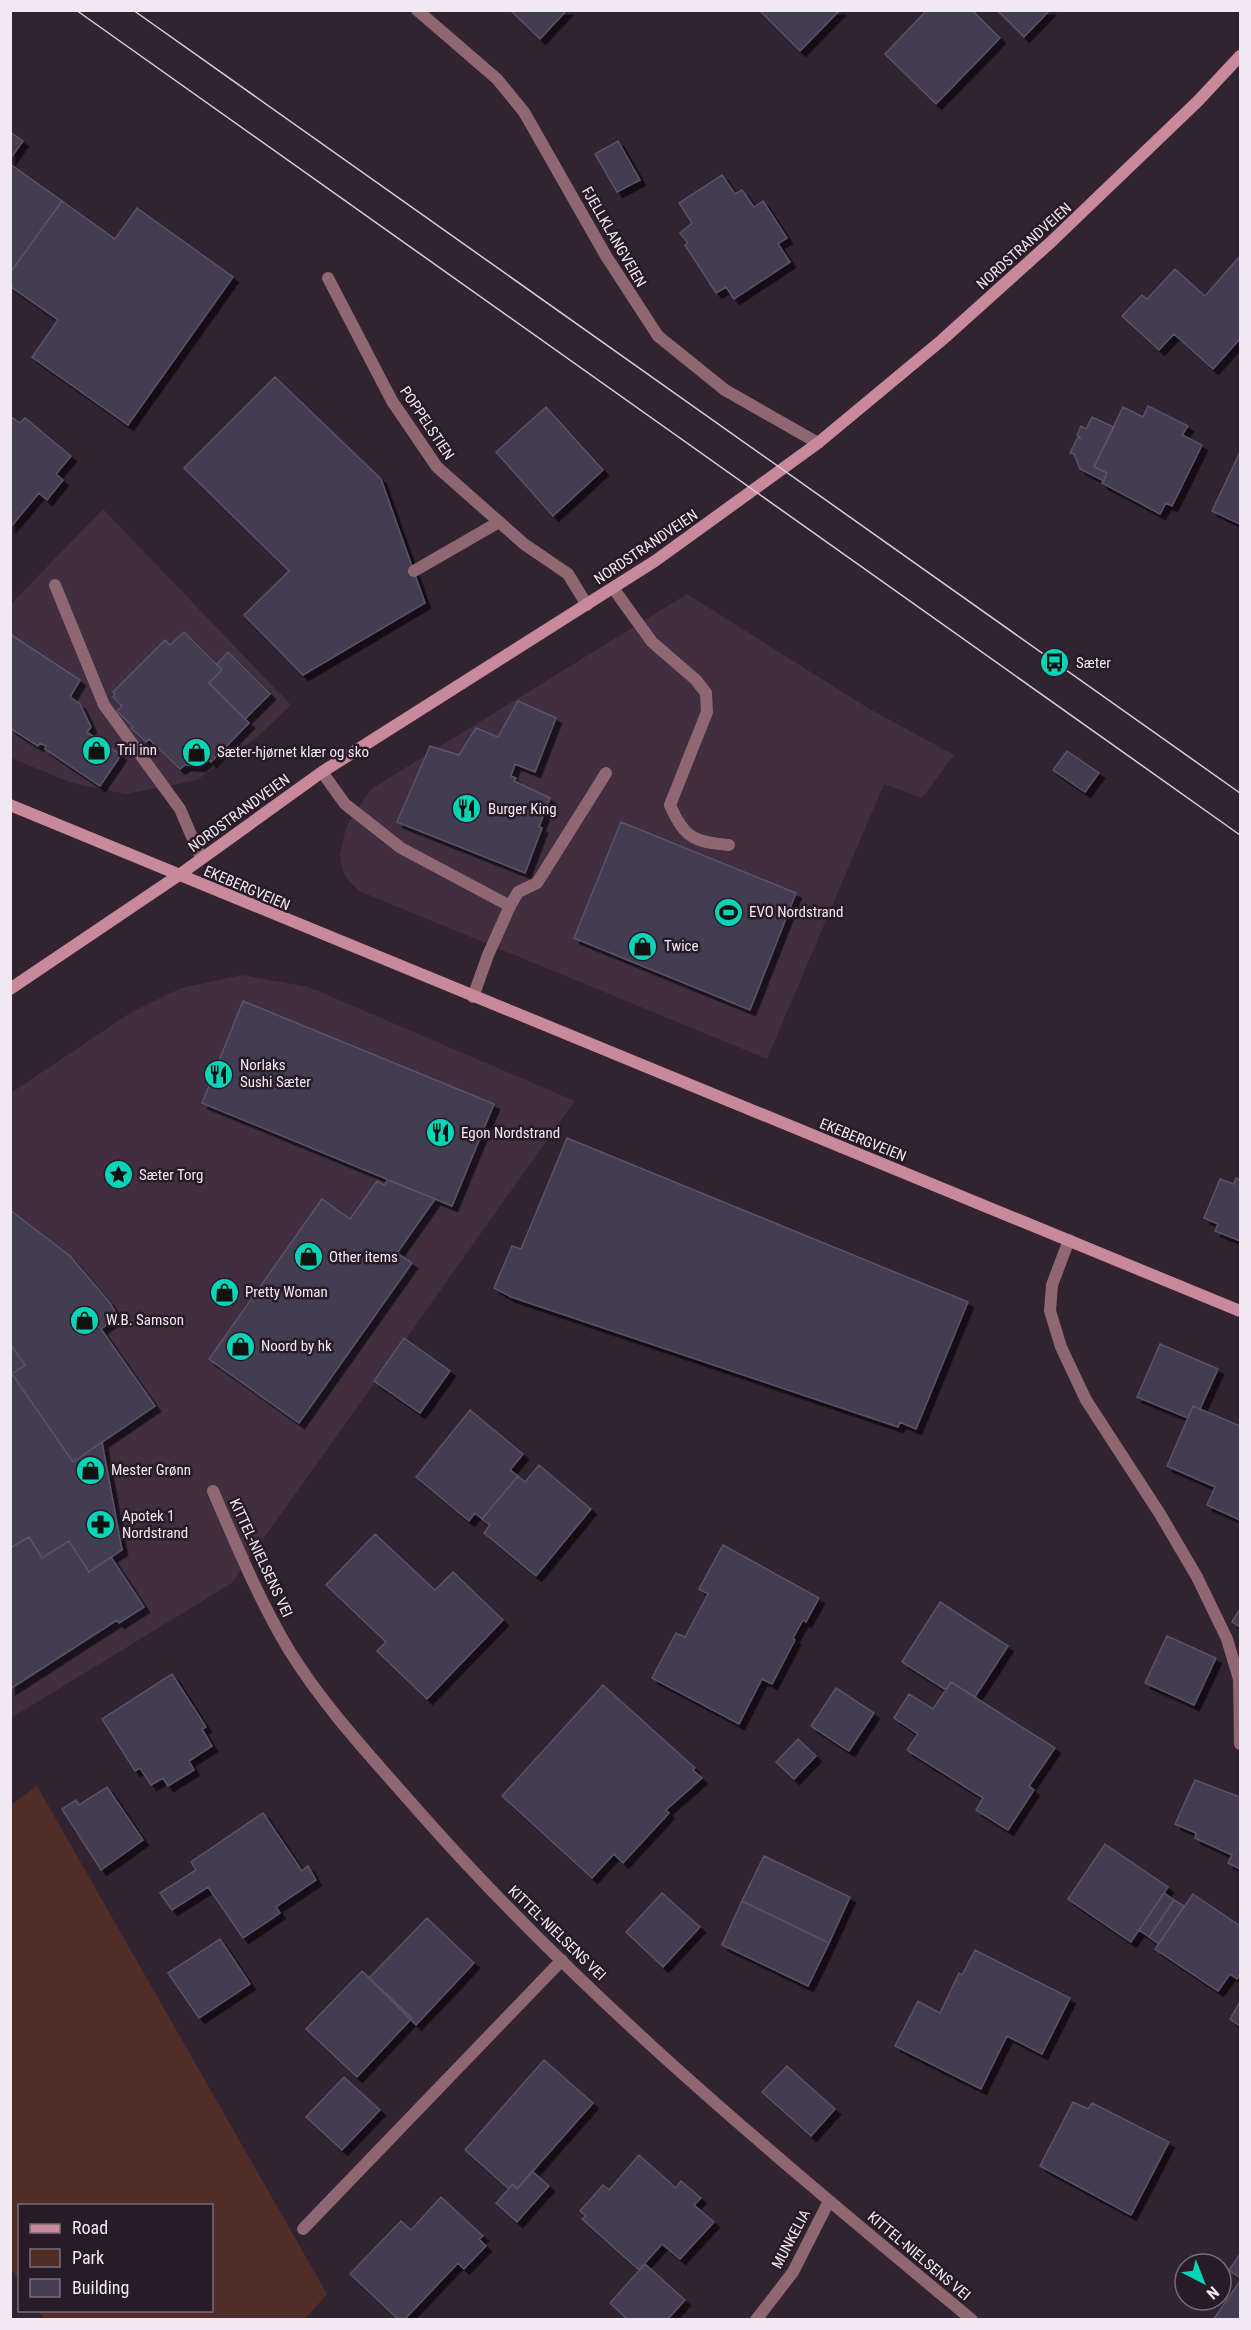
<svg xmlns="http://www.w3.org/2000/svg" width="1251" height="2330" viewBox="0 0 1251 2330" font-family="'Roboto Condensed',sans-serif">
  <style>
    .built { fill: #412e40 }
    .green { fill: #512d27 }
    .building { fill: #433e51; stroke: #585366; stroke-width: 1.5; filter: url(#shadow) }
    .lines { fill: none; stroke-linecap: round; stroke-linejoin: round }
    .lane { stroke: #8e6773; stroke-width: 12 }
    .street { stroke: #8e6773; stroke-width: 12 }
    .secondary { stroke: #c8899d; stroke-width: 12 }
    .tram { stroke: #dacfd9; stroke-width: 1.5 }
    .labels { text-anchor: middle; stroke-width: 5; stroke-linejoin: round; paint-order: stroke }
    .street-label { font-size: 15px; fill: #f2e8f1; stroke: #281a27 }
    .poi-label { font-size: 15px; fill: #f2e8f1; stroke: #281a27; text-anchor: start }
  </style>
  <defs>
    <filter id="shadow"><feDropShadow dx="5.5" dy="5.5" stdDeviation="0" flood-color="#0009"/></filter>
  </defs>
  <rect width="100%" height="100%" fill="#322331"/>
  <!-- built -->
  <path class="built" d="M103,509L291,705L256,738L197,780L126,794L72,783L11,758L10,605Z
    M687,594L868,708L954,755L922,798L884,784L767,1059L359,891L348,880L342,869L340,855L346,827L371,789Z
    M242,975L309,987L575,1101L232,1583L11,1718V1093L130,1013L181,988Z"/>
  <!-- green -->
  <path class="green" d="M37,1786L327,2294L305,2319L45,2320L39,2311L212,2310V2206H20L19,2282L11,2268V1805Z"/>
  <!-- building -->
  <path class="building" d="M510,10H567L540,39Z
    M759,10H840L800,51Z
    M927,10H972L1000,38L936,104L885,54Z
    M997,10H1050L1024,37Z
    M10,132L23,141L10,159Z
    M618,141L640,180L617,192L595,154Z
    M10,164L62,201L10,273Z
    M722,175L735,194L742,190L754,207L763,201L787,238L778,244L790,262L734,299L726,287L716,293L685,245L688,243L680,233L692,223L679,203Z
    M62,201L115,239L137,208L233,277L128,425L32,357L58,320L10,286V273Z
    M1240,256V339L1213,369L1174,334L1159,350L1122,316L1142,295L1147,299L1175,269L1205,296Z
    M275,377L381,479L425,603L303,675L244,615L289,571L184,468Z
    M1148,406L1188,426L1182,435L1202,445L1172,506L1166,503L1160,514L1102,483L1107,473L1094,467L1123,407L1143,417Z
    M546,407L603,470L553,516L496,452Z
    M10,416L20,423L25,418L71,456L56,474L63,480L47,500L39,493L10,528Z
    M1092,417L1114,427L1094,467L1107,473L1104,481L1080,469L1074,454L1070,453L1078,437L1081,439L1077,435L1081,426L1086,429Z
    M1240,452V524L1212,511Z
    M184,632L222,670L209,683L249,723L211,762L208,759L200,766L185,765L180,769L149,739L146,742L131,728L133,727L117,711L122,706L113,697L115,694L113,692L165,640L170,645Z
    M10,634L80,680L70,697L80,704L91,727L87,732L121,755L100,786L45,749L46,746L40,743L38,746L10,728Z
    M228,652L270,694L245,719L209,683L222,670L217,664Z
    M518,701L556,718L535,772L515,764L511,776L516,778L514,781L550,798L539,827L542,828L525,873L397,822L430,746L459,755L476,728L498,737Z
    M1067,751L1099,773L1085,792L1053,770Z
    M621,822L796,893L750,1010L574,938Z
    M243,1001L494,1104L452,1206L202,1103Z
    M567,1138L968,1302L916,1429L900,1422L898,1427L511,1297L494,1288L512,1246L521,1249Z
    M1236,1178L1240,1180V1241L1215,1231L1218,1224L1204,1218L1220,1179L1234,1184Z
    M388,1180L435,1199L397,1253L412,1263L299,1423L209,1359L322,1199L350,1219L377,1181L384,1185Z
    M10,1210L70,1256L110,1303L118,1317L101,1329L155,1406L73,1462L12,1374L25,1365L10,1344Z
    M404,1338L450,1371L420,1413L374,1381Z
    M10,1344L25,1365L12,1374L73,1462L102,1442L122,1550L89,1572L69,1541L42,1558L29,1537L10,1548Z
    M1160,1344L1218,1369L1200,1409L1193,1406L1188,1418L1137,1397Z
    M1193,1406L1240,1426V1520L1207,1505L1215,1487L1167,1466Z
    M470,1410L523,1454L510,1470L518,1476L482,1519L475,1513L469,1521L416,1477Z
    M539,1465L591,1509L536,1576L484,1533L490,1525L482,1519L518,1476L525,1482Z
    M375,1534L435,1590L453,1572L503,1620L427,1699L377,1651L386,1642L326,1585Z
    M29,1537L42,1558L69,1541L89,1572L111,1557L144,1607L119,1623L117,1620L10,1689V1548Z
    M723,1545L819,1598L806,1622L803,1620L793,1638L795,1640L772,1684L762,1679L739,1724L652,1678L676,1633L685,1637L708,1594L699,1589Z
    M940,1602L1008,1646L975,1697L951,1682L946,1690L902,1662Z
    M1240,1609V1627L1232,1622Z
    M1167,1636L1216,1658L1194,1705L1145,1683Z
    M172,1674L206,1727L202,1729L212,1746L189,1761L194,1770L168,1786L163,1778L151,1785L140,1768L135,1771L102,1719Z
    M951,1682L1055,1748L1029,1786L1034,1790L1008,1830L976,1810L983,1798L907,1750L918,1734L894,1718L909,1694L933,1709Z
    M603,1685L695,1768L693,1770L702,1778L666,1810L669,1813L623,1863L614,1854L592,1878L502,1796Z
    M836,1688L874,1713L849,1751L811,1726Z
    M798,1739L816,1756L794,1779L776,1762Z
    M1195,1780L1240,1797V1869L1228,1863L1232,1855L1195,1838L1196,1833L1175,1824Z
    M107,1787L143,1840L101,1870L62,1809L76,1800L79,1805Z
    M263,1813L302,1871L308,1866L316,1880L276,1907L280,1913L243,1938L208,1887L172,1910L160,1893L196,1870L191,1862Z
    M1105,1844L1168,1887L1131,1942L1068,1899Z
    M764,1856L850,1897L829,1943L742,1901Z
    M662,1893L700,1927L663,1967L626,1932Z
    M1164,1893L1174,1900L1149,1937L1139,1930Z
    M1193,1894L1240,1926V1974L1237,1979L1230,1974L1218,1991L1155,1949Z
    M1174,1900L1184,1906L1159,1944L1149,1937Z
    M742,1901L829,1943L808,1986L722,1945Z
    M427,1918L474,1963L416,2025L369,1978Z
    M220,1939L250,1984L199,2018L168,1973Z
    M975,1950L1070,1998L1042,2054L1007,2036L981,2089L895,2046L918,2001L940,2013L959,1973L962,1975Z
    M362,1971L412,2018L357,2077L306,2029Z
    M1240,2002V2026L1230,2019Z
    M544,2060L593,2103L517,2189L513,2184L509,2189L465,2150Z
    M787,2066L835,2109L811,2136L762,2092Z
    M344,2077L380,2110L342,2150L306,2117Z
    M1073,2102L1088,2109L1092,2103L1169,2142L1131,2215L1040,2166Z
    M639,2155L676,2188L681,2181L701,2198L694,2205L714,2222L680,2259L662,2244L639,2270L582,2219L586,2216L580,2211L603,2185L609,2190Z
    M532,2171L549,2186L517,2222L496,2203L513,2184L517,2189Z
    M441,2197L483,2236L479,2239L486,2246L464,2269L458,2263L404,2320H399L350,2274L401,2221L411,2230Z
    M1240,2254V2278L1229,2270Z
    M645,2264L685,2300L667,2320H628L610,2303Z
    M1240,2281V2320H1213Z"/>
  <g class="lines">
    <!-- lane -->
    <path class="lane" d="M417,10L497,79L524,112L606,256L658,336L725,390L818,443
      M328,278L392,401L437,467L524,544L568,574L587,605
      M414,571L499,522
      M55,585L104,705L180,809L201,858
      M613,588L652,642L696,680L706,693L707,712L670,805C684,838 694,842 729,845
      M322,772L345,804L401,848L510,906
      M473,997L488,955L510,906L518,892L537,883L606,773
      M1069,1240L1052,1285L1050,1311L1061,1347L1086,1400L1160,1514L1197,1577L1227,1639L1239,1679L1240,1744"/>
    <!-- street -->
    <path class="street" d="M213,1491C236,1544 259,1600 289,1650C326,1710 376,1762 422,1815C587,2002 781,2161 972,2320
      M303,2229L562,1960
      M756,2320L793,2272L829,2201"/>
    <!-- secondary -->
    <path class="secondary" d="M10,805L1240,1311
      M10,989L179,875L322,772L655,561L818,443L942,340L1051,242L1198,101L1240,56"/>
    <!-- tram -->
    <path class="tram" d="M76,10L1240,835
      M133,10L1240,793"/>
  </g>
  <!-- icons -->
  <defs>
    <symbol id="bus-disc" viewBox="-11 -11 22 22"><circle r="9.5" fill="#05d5b6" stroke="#281a27"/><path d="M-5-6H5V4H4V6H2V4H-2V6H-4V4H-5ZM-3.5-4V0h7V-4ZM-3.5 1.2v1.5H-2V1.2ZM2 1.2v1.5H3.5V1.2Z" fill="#111"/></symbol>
    <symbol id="shop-disc" viewBox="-11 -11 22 22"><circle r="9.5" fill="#05d5b6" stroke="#281a27"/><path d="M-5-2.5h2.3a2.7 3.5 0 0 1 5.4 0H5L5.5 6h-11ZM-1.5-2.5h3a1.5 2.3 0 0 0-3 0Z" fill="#111"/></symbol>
    <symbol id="restaurant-disc" viewBox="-11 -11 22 22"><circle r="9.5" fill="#05d5b6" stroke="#281a27"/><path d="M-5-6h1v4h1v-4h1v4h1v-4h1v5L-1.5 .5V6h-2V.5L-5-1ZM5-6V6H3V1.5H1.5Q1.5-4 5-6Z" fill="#111"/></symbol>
    <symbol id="stadium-disc" viewBox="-11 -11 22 22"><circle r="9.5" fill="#05d5b6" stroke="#281a27"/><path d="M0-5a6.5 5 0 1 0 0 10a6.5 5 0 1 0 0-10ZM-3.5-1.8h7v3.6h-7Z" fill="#111"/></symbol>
    <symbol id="sight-disc" viewBox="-11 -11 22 22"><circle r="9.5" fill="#05d5b6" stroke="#281a27"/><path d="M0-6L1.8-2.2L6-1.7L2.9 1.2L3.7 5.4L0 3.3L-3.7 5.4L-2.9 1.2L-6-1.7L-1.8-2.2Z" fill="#111"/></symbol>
    <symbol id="pharmacy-disc" viewBox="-11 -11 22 22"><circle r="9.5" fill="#05d5b6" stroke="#281a27"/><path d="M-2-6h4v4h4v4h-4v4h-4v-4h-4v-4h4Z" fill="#111"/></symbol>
  </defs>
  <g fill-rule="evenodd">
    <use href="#bus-disc" x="1038" y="646" width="33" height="33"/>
    <use href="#shop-disc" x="80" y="734" width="33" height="33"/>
    <use href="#shop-disc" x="180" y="736" width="33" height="33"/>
    <use href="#restaurant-disc" x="450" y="792" width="33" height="33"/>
    <use href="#stadium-disc" x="712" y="896" width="33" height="33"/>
    <use href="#shop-disc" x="626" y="930" width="33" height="33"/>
    <use href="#restaurant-disc" x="202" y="1058" width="33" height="33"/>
    <use href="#restaurant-disc" x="424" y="1116" width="33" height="33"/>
    <use href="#sight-disc" x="102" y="1158" width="33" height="33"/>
    <use href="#shop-disc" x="292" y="1240" width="33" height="33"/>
    <use href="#shop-disc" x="208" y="1276" width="33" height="33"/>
    <use href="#shop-disc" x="68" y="1304" width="33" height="33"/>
    <use href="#shop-disc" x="224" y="1330" width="33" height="33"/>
    <use href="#shop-disc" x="74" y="1454" width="33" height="33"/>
    <use href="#pharmacy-disc" x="84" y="1508" width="33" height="33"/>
  </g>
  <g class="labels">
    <!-- street labels -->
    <g class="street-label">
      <text transform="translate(614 237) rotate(60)" y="5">FJELLKLANGVEIEN</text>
      <text transform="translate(1024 246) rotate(-42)" y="5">NORDSTRANDVEIEN</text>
      <text transform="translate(427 423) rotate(56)" y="5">POPPELSTIEN</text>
      <text transform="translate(646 547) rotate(-34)" y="5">NORDSTRANDVEIEN</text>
      <text transform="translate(239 813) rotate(-36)" y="5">NORDSTRANDVEIEN</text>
      <text transform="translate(247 888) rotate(23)" y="5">EKEBERGVEIEN</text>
      <text transform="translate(863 1140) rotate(22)" y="5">EKEBERGVEIEN</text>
      <text transform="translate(261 1558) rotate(65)" y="5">KITTEL-NIELSENS VEI</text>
      <text transform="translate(557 1933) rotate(44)" y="5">KITTEL-NIELSENS VEI</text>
      <text transform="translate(791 2239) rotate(-62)" y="5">MUNKELIA</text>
      <text transform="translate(919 2256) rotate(40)" y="5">KITTEL-NIELSENS VEI</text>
    </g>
    <!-- poi labels -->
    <g class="poi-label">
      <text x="1076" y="668">Sæter</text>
      <text x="117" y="755">Tril inn</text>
      <text x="217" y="757">Sæter-hjørnet klær og sko</text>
      <text x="488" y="814">Burger King</text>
      <text x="749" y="917">EVO Nordstrand</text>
      <text x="664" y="951">Twice</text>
      <text x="240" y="1070">Norlaks<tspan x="240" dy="17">Sushi Sæter</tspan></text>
      <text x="461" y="1138">Egon Nordstrand</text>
      <text x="139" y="1180">Sæter Torg</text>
      <text x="329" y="1262">Other items</text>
      <text x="245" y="1297">Pretty Woman</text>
      <text x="106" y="1325">W.B. Samson</text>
      <text x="261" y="1351">Noord by hk</text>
      <text x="111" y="1475">Mester Grønn</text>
      <text x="122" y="1521">Apotek 1<tspan x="122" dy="17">Nordstrand</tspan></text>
    </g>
  </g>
  <!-- border -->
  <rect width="1251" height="2330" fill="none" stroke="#f2e8f1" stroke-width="24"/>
  <!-- legend -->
  <rect x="18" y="2204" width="195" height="108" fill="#281a27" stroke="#796c78" stroke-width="1.5"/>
  <rect x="30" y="2224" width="30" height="9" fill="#c8899d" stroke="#796c78" stroke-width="1.5"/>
  <text x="72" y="2234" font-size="18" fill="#f2e8f1">Road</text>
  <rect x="30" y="2249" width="30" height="18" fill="#512d27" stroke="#796c78" stroke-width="1.5"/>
  <text x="72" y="2264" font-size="18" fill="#f2e8f1">Park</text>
  <rect x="30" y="2279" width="30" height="18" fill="#433e51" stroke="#796c78" stroke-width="1.5"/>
  <text x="72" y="2294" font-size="18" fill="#f2e8f1">Building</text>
  <!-- north arrow -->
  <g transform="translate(1203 2282) rotate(138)"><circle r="28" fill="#281a27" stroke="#796c78" stroke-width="1.5"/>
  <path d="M0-4.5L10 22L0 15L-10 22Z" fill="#05d5b6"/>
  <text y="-9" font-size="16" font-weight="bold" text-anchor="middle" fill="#f2e8f1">N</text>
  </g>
</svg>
